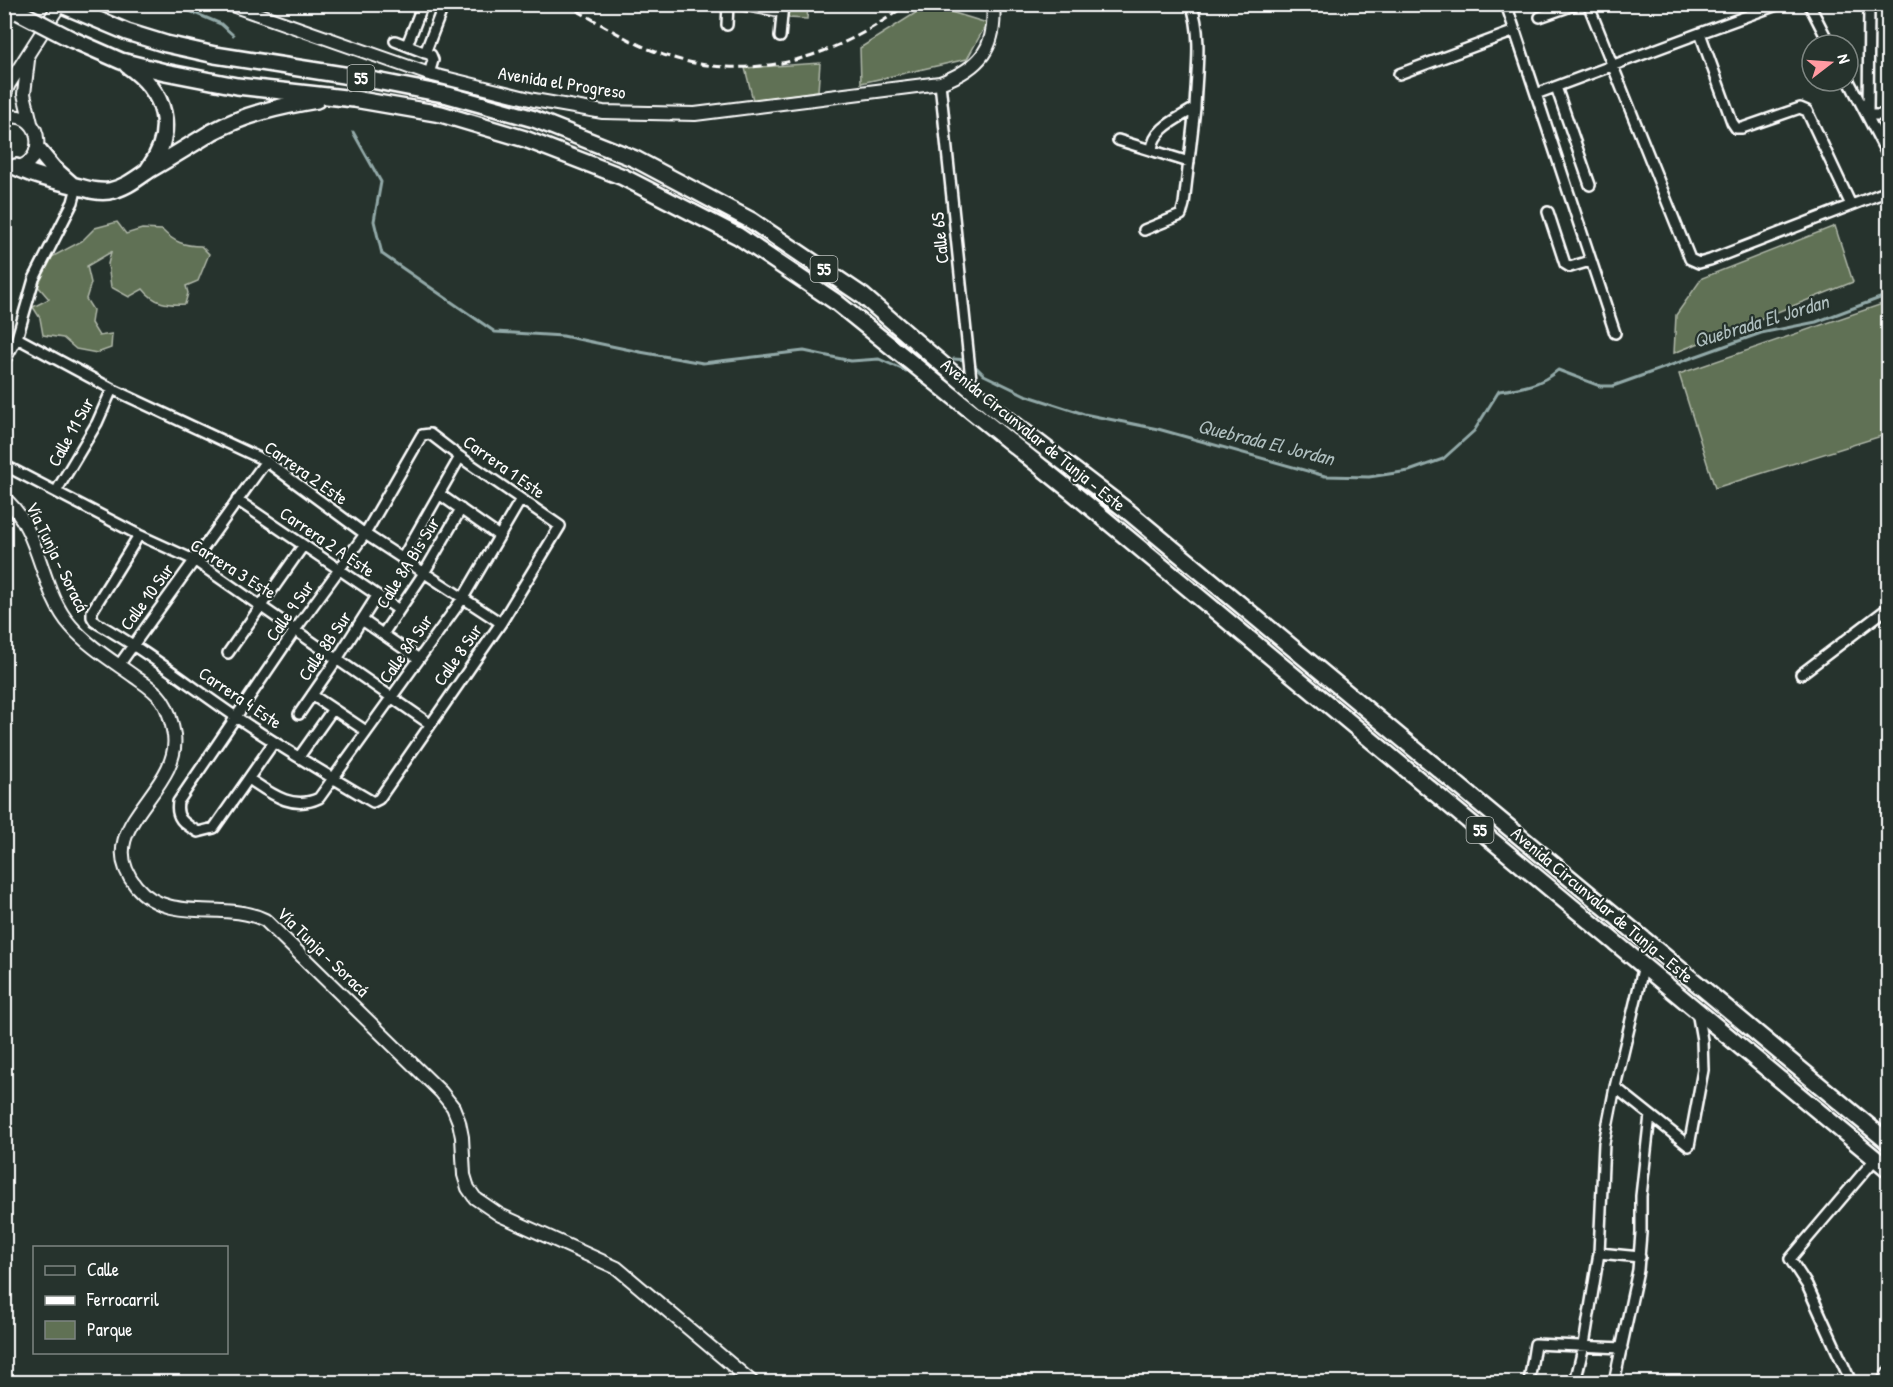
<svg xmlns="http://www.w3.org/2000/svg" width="1893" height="1387" viewBox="0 0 1893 1387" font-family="'Patrick Hand',sans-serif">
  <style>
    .green { fill: #607154; stroke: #b0b8aa; stroke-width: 1.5 }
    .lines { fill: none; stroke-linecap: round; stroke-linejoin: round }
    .stream { stroke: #92a9a8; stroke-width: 3 }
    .minor-casing { stroke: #fff; stroke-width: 14 }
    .secondary-casing { stroke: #fff; stroke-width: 16 }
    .trunk-casing { stroke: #fff; stroke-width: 20 }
    .minor { stroke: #26332d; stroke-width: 9 }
    .secondary { stroke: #26332d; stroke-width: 12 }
    .trunk { stroke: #26332d; stroke-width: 15 }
    .rail { stroke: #fff; stroke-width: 3; stroke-dasharray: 9 4.5; stroke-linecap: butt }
    .trunk-bridge-casing { stroke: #fff; stroke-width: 20; stroke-linecap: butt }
    .trunk-bridge { stroke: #26332d; stroke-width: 15 }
    .labels { text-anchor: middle; stroke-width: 4.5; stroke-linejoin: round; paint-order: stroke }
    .shield { fill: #26332d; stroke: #bec2c0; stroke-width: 1.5 }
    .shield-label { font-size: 16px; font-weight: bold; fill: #fff }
    .street-label { font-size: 18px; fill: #fff; stroke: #26332d }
    .water-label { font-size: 20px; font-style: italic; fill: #aebebe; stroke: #26332d }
  </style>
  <rect width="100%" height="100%" fill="#26332d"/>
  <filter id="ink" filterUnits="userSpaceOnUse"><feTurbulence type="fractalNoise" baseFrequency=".0167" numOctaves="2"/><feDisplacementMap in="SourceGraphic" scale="12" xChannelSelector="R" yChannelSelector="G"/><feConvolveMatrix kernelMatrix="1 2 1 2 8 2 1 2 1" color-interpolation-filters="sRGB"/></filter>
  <g filter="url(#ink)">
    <!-- green -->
    <path class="green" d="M789,5H808L807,19L788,18Z
      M928,5L987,23L967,59L861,83L860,48Z
      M820,63L818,91L753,100L745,68Z
      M117,222L126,234L142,229L162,230C174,242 184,246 201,246L209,254L198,281L186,286L188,293L185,304C167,305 155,304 143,289L129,297L111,287L108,264L111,252L87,266L91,283L86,299L93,310L91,323L99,336L112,334L111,348L97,353L76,349L63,338L43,335L40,318L33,307L49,299L37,285L46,260L82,241L95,228Z
      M1835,226L1853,282L1674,353L1676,315L1702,278Z
      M1888,302V434L1715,488L1679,374Z"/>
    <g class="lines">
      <!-- stream -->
      <path class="stream" d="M173,4L221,24L233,35
        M353,132L381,182L374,221L382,254L495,332L563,336L640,352L703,363L804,351L851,361L879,359L906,371
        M954,359L967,360
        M975,366L984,375L1025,395L1084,414L1158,429L1325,476L1369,477L1409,471L1443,459L1474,431L1499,391C1522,388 1541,385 1558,370L1600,386H1613L1761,333L1816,322L1888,295"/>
      <defs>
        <path id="minor" d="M738,4L782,12
          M1506,4L1515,31
          M1588,4L1690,259L1699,263L1710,260L1888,191
          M1780,4L1700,33L1732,122L1736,128H1742L1800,108L1807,111L1851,205
          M1809,4L1830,45
          M1869,4L1868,115H1888
          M1540,17L1577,4
          M727,25L728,4
          M780,37L783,4
          M395,41L431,55L433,60L429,74
          M407,45L423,4
          M425,53L444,4
          M1399,74L1515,31L1536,94L1700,33
          M1848,79L1888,156
          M940,83L972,389
          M1556,87L1590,185
          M1536,94L1615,333
          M1118,140L1189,162
          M1152,150C1153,128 1178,119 1195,108C1196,75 1203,35 1191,4
          M1548,212L1565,264L1570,267L1590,261
          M1144,230L1181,215L1184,204L1195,108
          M17,338L112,389L266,461L365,534L501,623
          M4,362L17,338L34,279L73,202L77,187
          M4,465L139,535L194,560L430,724
          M57,490L97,423L112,389
          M439,494L499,536
          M237,500L399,610
          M139,535L92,611V617L95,622C145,650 189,685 236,717C281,747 327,775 373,802L379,799L501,623L560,526L460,457L430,434L422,435L365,534L295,630L178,802C175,819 185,824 198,832L214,828L274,742
          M402,559L460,457
          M362,620L419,659
          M383,634L424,573L461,509
          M228,653L303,546
          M119,665L266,461
          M1801,674L1888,608
          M312,695L366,731
          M299,714L337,659L377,596
          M299,757L333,709
          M249,779C270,793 292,811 319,798L463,598L521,499
          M1615,1087L1689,1146L1703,1070L1702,1040L1697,1011
          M1599,1253L1640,1257
          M1529,1382L1535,1344L1622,1348
          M1575,1382L1584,1345L1599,1253L1604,1143L1615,1087L1644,965
          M1614,1382L1638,1270L1641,1233V1196L1650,1115
          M1851,1382L1807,1285L1790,1259L1876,1158
          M1882,1382L1888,1372"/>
        <path id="secondary" d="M229,4L429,74L534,100L603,112L695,114L940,83C980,68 997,48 993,4
          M28,60L24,94L31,123
          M4,95L9,84L60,4
          M4,118C48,106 49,177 4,166
          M4,498C42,530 39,590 71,626C89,647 113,661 135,677C145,684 155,690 162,700C169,710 172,723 174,735C182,791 89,828 136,886C168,925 225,900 265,920L441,1092L453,1107L459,1122L462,1137L464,1175L468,1188L475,1198L500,1215L617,1268L752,1382"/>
        <path id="trunk" d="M60,4L127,32L166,44L215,55L356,77L448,95L534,119L635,159L752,221L863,296L993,408L1130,513L1888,1142
          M71,39L121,61L165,72L237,86L354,99L441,114L525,139L623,177L738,236L836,302L1071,491L1888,1169
          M127,65C166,92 177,130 148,170
          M38,150L53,168L71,184
          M16,167C33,176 50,179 68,184C82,187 94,193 109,191C125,188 136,179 149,170C170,158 191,145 212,132C245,114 281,106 317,100"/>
      </defs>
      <!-- minor casing -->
      <use href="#minor" class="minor-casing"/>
      <!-- secondary casing -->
      <use href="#secondary" class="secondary-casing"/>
      <!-- trunk casing -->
      <use href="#trunk" class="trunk-casing"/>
      <!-- minor -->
      <use href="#minor" class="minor"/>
      <!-- secondary -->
      <use href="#secondary" class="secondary"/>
      <!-- trunk -->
      <use href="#trunk" class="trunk"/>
      <!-- rail -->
      <path class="rail" d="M565,4C599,22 631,44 667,56C754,84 837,57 907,4"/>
      <defs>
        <path id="trunk-bridge" d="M19,12L71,39"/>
      </defs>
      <!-- trunk-bridge casing -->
      <use href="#trunk-bridge" class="trunk-bridge-casing"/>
      <!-- trunk-bridge -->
      <use href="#trunk-bridge" class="trunk-bridge"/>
    </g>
  </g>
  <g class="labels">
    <!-- shield labels -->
    <g class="shield">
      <rect x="347.5" y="65" width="27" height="26" rx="4.5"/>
      <rect x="810.5" y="256" width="27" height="26" rx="4.5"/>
      <rect x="1466.5" y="817" width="27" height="26" rx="4.5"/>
    </g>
    <g class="shield-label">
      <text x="361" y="84">55</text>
      <text x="824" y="275">55</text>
      <text x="1480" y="836">55</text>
    </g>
    <!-- street labels -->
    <g class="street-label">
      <text transform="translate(562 83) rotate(9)" y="6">Avenida el Progreso</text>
      <text transform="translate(940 238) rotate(-96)" y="6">Calle 6S</text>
      <text transform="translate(71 432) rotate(-61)" y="6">Calle 11 Sur</text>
      <text transform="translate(1033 435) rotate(39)" y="6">Avenida Circunvalar de Tunja - Este</text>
      <text transform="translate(504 467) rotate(35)" y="6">Carrera 1 Este</text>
      <text transform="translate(306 473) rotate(35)" y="6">Carrera 2 Este</text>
      <text transform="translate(327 542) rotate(34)" y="6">Carrera 2 A Este</text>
      <text transform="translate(57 557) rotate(64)" y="6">Vía Tunja - Soracá</text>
      <text transform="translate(408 563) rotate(-58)" y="6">Calle 8A Bis Sur</text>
      <text transform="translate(233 569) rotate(32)" y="6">Carrera 3 Este</text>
      <text transform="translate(147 597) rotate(-54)" y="6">Calle 10 Sur</text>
      <text transform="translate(290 611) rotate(-55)" y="6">Calle 9 Sur</text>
      <text transform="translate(325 646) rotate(-56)" y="6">Calle 8B Sur</text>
      <text transform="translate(406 649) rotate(-55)" y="6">Calle 8A Sur</text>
      <text transform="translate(458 655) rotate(-55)" y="6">Calle 8 Sur</text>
      <text transform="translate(240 698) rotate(34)" y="6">Carrera 4 Este</text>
      <text transform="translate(1602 905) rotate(40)" y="6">Avenida Circunvalar de Tunja - Este</text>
      <text transform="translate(323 952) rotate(44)" y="6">Vía Tunja - Soracá</text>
    </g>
    <!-- water labels -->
    <g class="water-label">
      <text transform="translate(1761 321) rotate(-17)" y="7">Quebrada El Jordan</text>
      <text transform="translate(1266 442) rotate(14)" y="7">Quebrada El Jordan</text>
    </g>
  </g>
  <!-- margin -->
  <rect width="1893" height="1387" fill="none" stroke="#26332d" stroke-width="24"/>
  <rect x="12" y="12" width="1869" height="1363" fill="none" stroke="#fff" stroke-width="2" filter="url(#ink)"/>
  <!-- legend -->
  <rect x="33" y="1246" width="195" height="108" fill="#26332d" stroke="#7d8581" stroke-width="1.5"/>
  <rect x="45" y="1266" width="30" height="9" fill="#26332d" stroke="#7d8581" stroke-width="1.5"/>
  <text x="87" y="1276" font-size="18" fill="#ffffff">Calle</text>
  <rect x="45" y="1296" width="30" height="9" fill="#ffffff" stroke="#7d8581" stroke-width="1.5"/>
  <text x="87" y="1306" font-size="18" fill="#ffffff">Ferrocarril</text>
  <rect x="45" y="1321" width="30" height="18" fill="#607154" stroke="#7d8581" stroke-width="1.5"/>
  <text x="87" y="1336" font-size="18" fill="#ffffff">Parque</text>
  <!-- north arrow -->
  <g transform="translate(1830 63) rotate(73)"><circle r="28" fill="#26332d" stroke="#7d8581" stroke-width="1.5"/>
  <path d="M0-4.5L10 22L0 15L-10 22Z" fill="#ff9aa2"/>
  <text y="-9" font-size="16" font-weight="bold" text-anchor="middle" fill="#ffffff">N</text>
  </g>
</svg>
